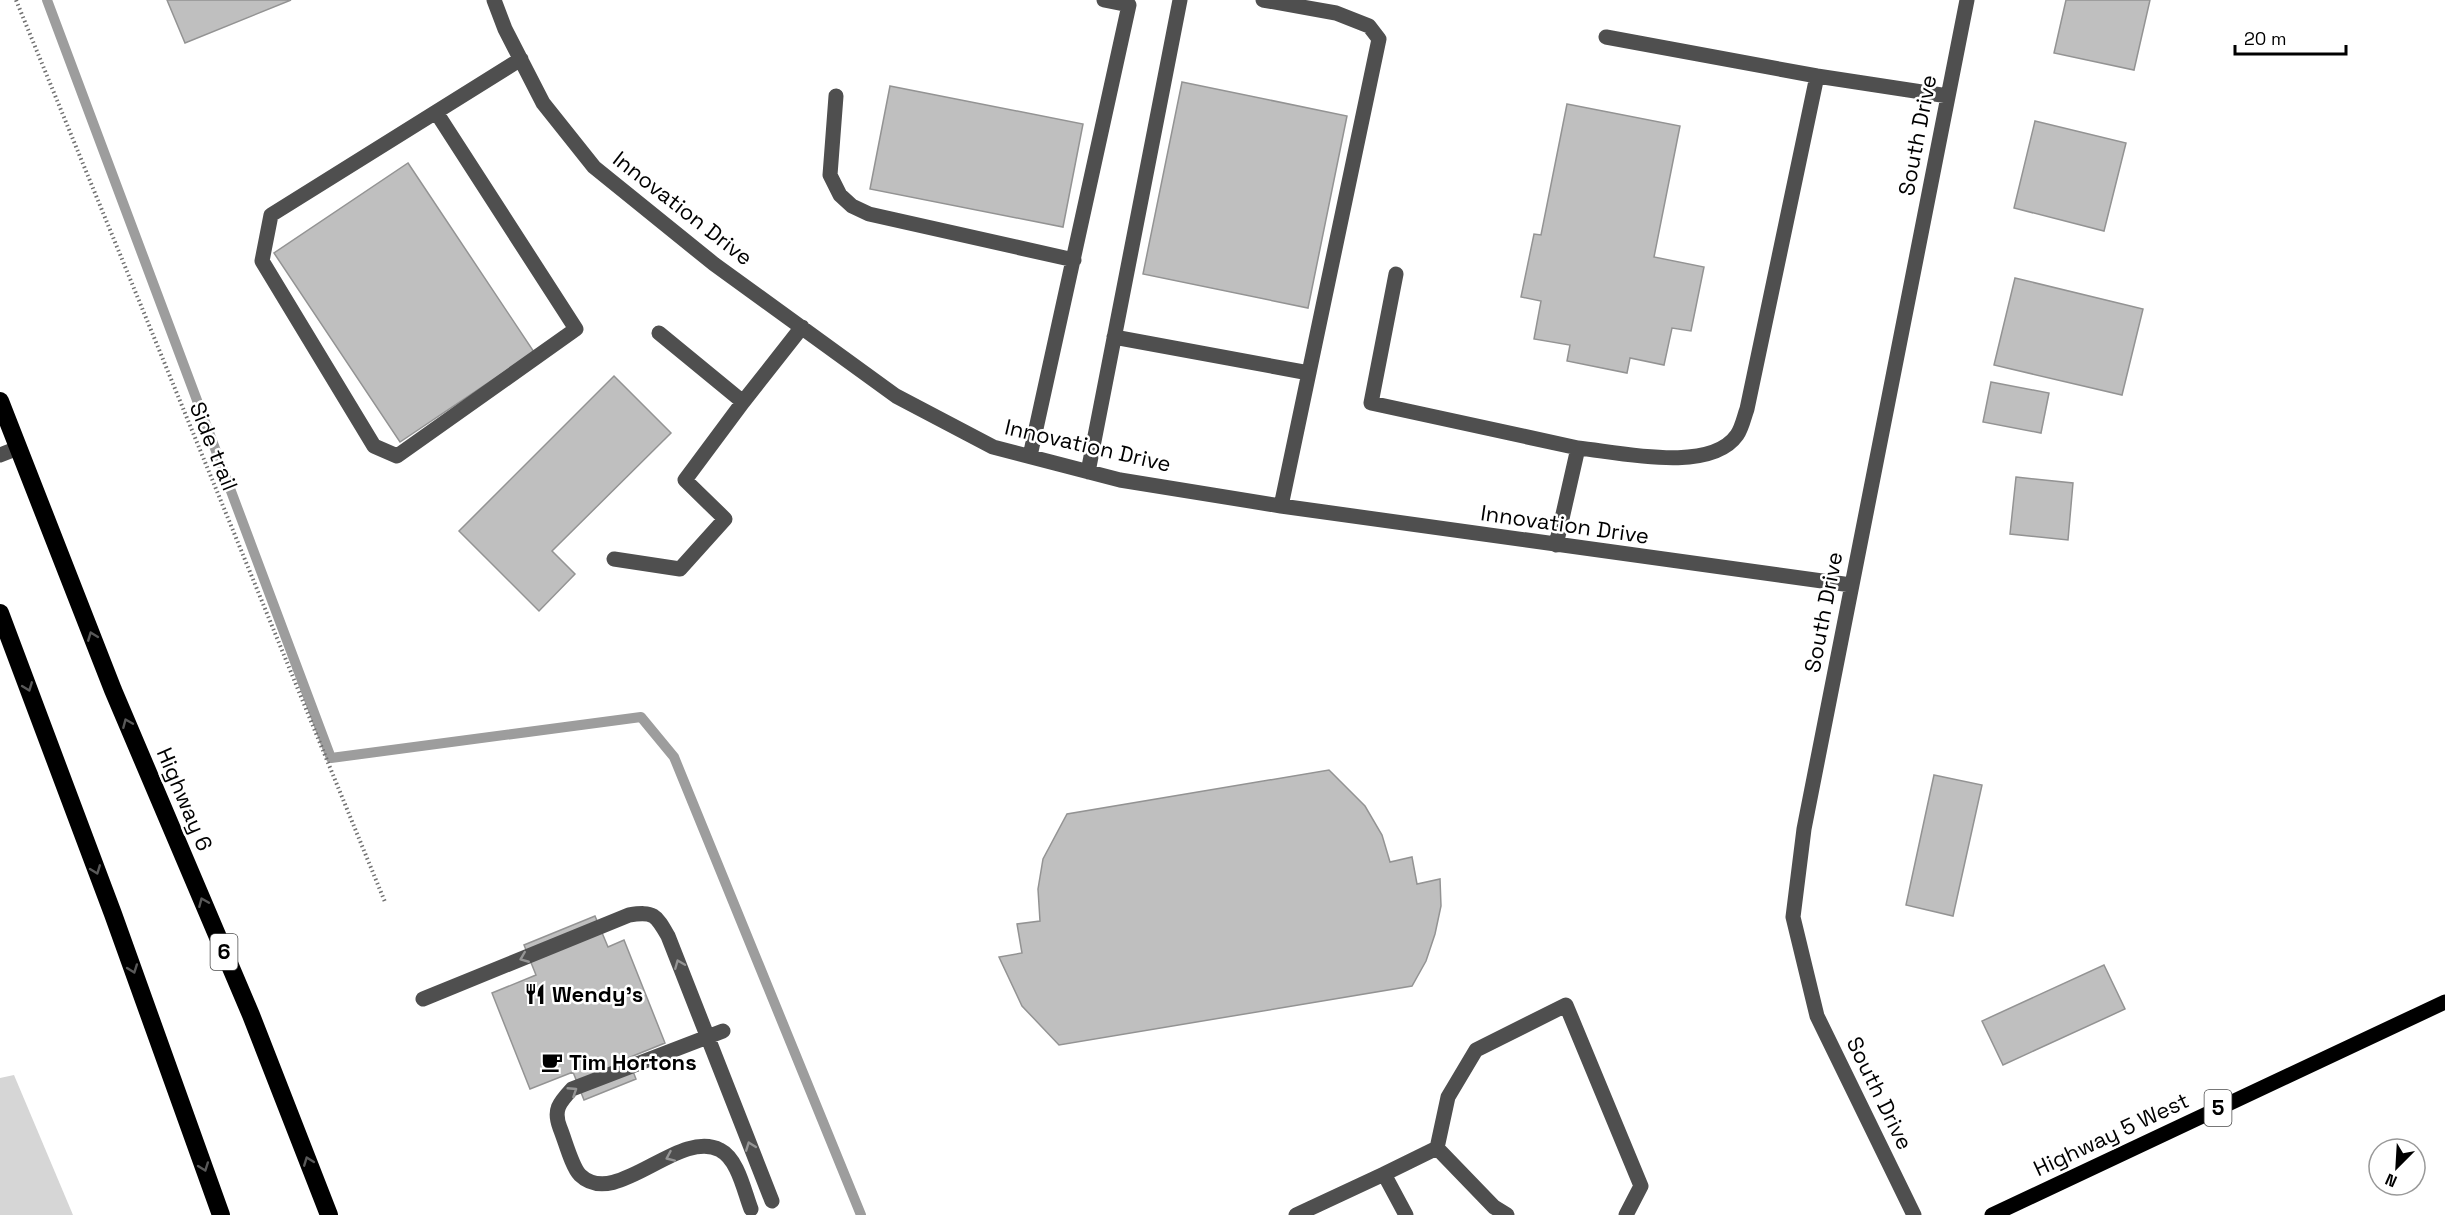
<svg xmlns="http://www.w3.org/2000/svg" width="2445" height="1215" viewBox="0 0 2445 1215" font-family="'Space Grotesk',sans-serif">
  <style>
    .green { fill: #d6d6d6 }
    .lines { fill: none; stroke-linecap: round; stroke-linejoin: round }
    .stream { stroke: #9d9d9d; stroke-width: 10 }
    .building { fill: #bfbfbf; stroke: #939393; stroke-width: 1.5 }
    .path { stroke: #717171; stroke-width: 4; stroke-dasharray: 1.5 3; stroke-linecap: butt }
    .minor { stroke: #4f4f4f; stroke-width: 15 }
    .major { stroke: #000; stroke-width: 15 }
    .highway { stroke: #000; stroke-width: 18 }
    .oneway { stroke: #595959 }
    .oneway2 { stroke: #959595 }
    .labels { text-anchor: middle; stroke-width: 5; stroke-linejoin: round; paint-order: stroke }
    .shield { fill: #fff; stroke: #4c4c4c; stroke-width: 1.5 }
    .shield-label { font-size: 21px; font-weight: bold; fill: #000 }
    .street-label { font-size: 22px; fill: #000; stroke: #fff }
    .poi-label { font-size: 22px; font-weight: bold; fill: #000; stroke: #fff; text-anchor: start }
  </style>
  <rect width="100%" height="100%" fill="#fff"/>
  <!-- green -->
  <path class="green" d="M14,1075L73,1215H0V1078Z"/>
  <g class="lines">
    <!-- stream -->
    <path class="stream" d="M47,0L331,758L641,717L674,757L861,1215"/>
  </g>
  <!-- building -->
  <path class="building" d="M167,0H291L185,43Z
    M2066,0H2150L2134,70L2054,53Z
    M1182,82L1347,116L1308,308L1143,274Z
    M890,86L1083,124L1063,227L870,189Z
    M1567,104L1680,126L1654,257L1704,267L1691,331L1672,328L1664,365L1630,358L1627,373L1567,361L1570,345L1534,339L1541,301L1521,297L1534,234L1541,235Z
    M2035,121L2126,143L2104,231L2014,208Z
    M408,163L534,352L400,442L274,253Z
    M2015,278L2143,309L2122,395L1994,365Z
    M614,376L671,433L552,551L575,574L539,611L459,531Z
    M1991,382L2049,393L2041,433L1983,422Z
    M2016,477L2073,483L2068,540L2010,534Z
    M1329,770L1365,806L1382,835L1390,862L1412,857L1417,884L1440,879L1441,906L1435,934L1426,961L1412,986L1059,1045L1022,1006L999,957L1022,953L1017,924L1040,921L1038,889L1043,859L1067,814Z
    M1934,775L1982,785L1953,916L1906,905Z
    M595,916L608,947L624,940L665,1043L628,1058L636,1079L584,1100L573,1072L530,1089L492,993L536,975L524,945Z
    M2104,965L2125,1009L2003,1065L1982,1021Z"/>
  <g class="lines">
    <!-- path -->
    <path class="path" d="M16,0L385,902"/>
    <!-- minor -->
    <path class="minor" d="M494,0L505,29L543,103L594,167L714,264L896,396L993,447L1120,480L1281,506L1851,585
      M1263,0L1336,13L1369,26L1379,39L1281,506
      M1817,76L1948,96
      M836,96L830,175L840,195L852,206L869,214L1074,260
      M436,112L576,329L397,456L374,446L262,261L271,215L521,59
      M1396,274L1371,403L1578,448L1556,545
      M659,333L743,402L802,327
      M1114,337L1309,373
      M1578,448C1618,452 1710,474 1737,435C1742,428 1744,417 1747,409L1817,76L1606,37
      M0,455L18,448
      M1030,456L1129,5L1104,0
      M1088,472L1180,0
      M614,559L680,569L725,519L685,480L743,402
      M423,999L629,915C654,911 656,915 668,936L772,1201
      M723,1031L572,1089C559,1103 553,1110 560,1128C565,1140 572,1167 580,1175C616,1210 679,1128 720,1150C738,1159 744,1191 751,1209
      M1437,1148L1448,1097L1476,1050L1566,1005L1641,1186L1626,1215
      M1437,1148L1494,1207L1507,1215
      M1384,1174L1437,1148
      M1296,1215L1384,1174L1406,1215
      M1914,1215L1817,1016L1793,917L1804,829L1967,0"/>
    <!-- major -->
    <path class="major" d="M1992,1215L2445,1002"/>
    <!-- highway -->
    <path class="highway" d="M0,401L113,690L251,1015L329,1215
      M0,613L113,914L221,1215"/>
  </g>
  <!-- one-way arrows -->
  <defs><path id="oneway-chevron" d="M-2-3.5L2.5 0L-2 3.5" fill="none" stroke-width="1.6" stroke-linecap="round" stroke-linejoin="round" transform="scale(1.5)"/></defs>
  <g class="oneway">
    <use href="#oneway-chevron" transform="translate(92 636) rotate(-111)"/>
    <use href="#oneway-chevron" transform="translate(28 687) rotate(69)"/>
    <use href="#oneway-chevron" transform="translate(127 723) rotate(-113)"/>
    <use href="#oneway-chevron" transform="translate(96 870) rotate(69)"/>
    <use href="#oneway-chevron" transform="translate(203 902) rotate(-113)"/>
    <use href="#oneway-chevron" transform="translate(133 969) rotate(70)"/>
    <use href="#oneway-chevron" transform="translate(308 1161) rotate(-111)"/>
    <use href="#oneway-chevron" transform="translate(204 1167) rotate(70)"/>
  </g>
  <g class="oneway2">
    <use href="#oneway-chevron" transform="translate(524 958) rotate(158)"/>
    <use href="#oneway-chevron" transform="translate(679 964) rotate(-112)"/>
    <use href="#oneway-chevron" transform="translate(573 1091) rotate(-33)"/>
    <use href="#oneway-chevron" transform="translate(750 1146) rotate(-111)"/>
    <use href="#oneway-chevron" transform="translate(670 1157) rotate(156)"/>
  </g>
  <!-- icons -->
  <defs>
    <symbol id="restaurant-bare" viewBox="-9 -9 18 18"><path d="M-5-6h1v4h1v-4h1v4h1v-4h1v5L-1.5 .5V6h-2V.5L-5-1ZM5-6V6H3V1.5H1.5Q1.5-4 5-6Z" fill="#000" stroke="#fff" stroke-width="2.5" paint-order="stroke"/></symbol>
    <symbol id="cafe-bare" viewBox="-9 -9 18 18"><path d="M-5.5-4.5H6V0H3Q3 3.5 0 3.5H-2.5Q-5.5 3.5-5.5 0ZM3-3.2v2h1.7v-2ZM-6 4.5H4V6H-6Z" fill="#000" stroke="#fff" stroke-width="2.5" paint-order="stroke"/></symbol>
  </defs>
  <g fill-rule="evenodd">
    <use href="#restaurant-bare" x="520" y="979" width="30" height="30"/>
    <use href="#cafe-bare" x="537" y="1047" width="30" height="30"/>
  </g>
  <g class="labels">
    <!-- shield labels -->
    <g class="shield">
      <rect x="210.5" y="934" width="27" height="36" rx="4.5"/>
      <rect x="2204.5" y="1090" width="27" height="36" rx="4.5"/>
    </g>
    <g class="shield-label">
      <text x="224" y="959">6</text>
      <text x="2218" y="1115">5</text>
    </g>
    <!-- street labels -->
    <g class="street-label">
      <text transform="translate(1917 135) rotate(-79)" y="8">South Drive</text>
      <text transform="translate(683 208) rotate(38)" y="8">Innovation Drive</text>
      <text transform="translate(1088 445) rotate(13)" y="8">Innovation Drive</text>
      <text transform="translate(214 446) rotate(68)" y="8">Side trail</text>
      <text transform="translate(1565 524) rotate(8)" y="8">Innovation Drive</text>
      <text transform="translate(1823 612) rotate(-79)" y="8">South Drive</text>
      <text transform="translate(185 799) rotate(67)" y="8">Highway 6</text>
      <text transform="translate(1880 1093) rotate(64)" y="8">South Drive</text>
      <text transform="translate(2111 1134) rotate(-25)" y="8">Highway 5 West</text>
    </g>
    <!-- poi labels -->
    <g class="poi-label">
      <text x="552" y="1002">Wendy's</text>
      <text x="569" y="1070">Tim Hortons</text>
    </g>
  </g>
  <!-- north arrow -->
  <g transform="translate(2397 1167) rotate(204)"><circle r="28" fill="#ffffff" stroke="#999999" stroke-width="1.5"/>
  <path d="M0-4.5L10 22L0 15L-10 22Z" fill="#000000"/>
  <text y="-9" font-size="16" font-weight="bold" text-anchor="middle" fill="#000000">N</text>
  </g>
  <!-- scale -->
  <path d="M2235 45v9h111v-9" fill="none" stroke="#000000" stroke-width="3"/>
  <text x="2244" y="45" font-size="18" fill="#000000" stroke="#ffffff" stroke-width="4.5" paint-order="stroke">20 m</text>
</svg>
